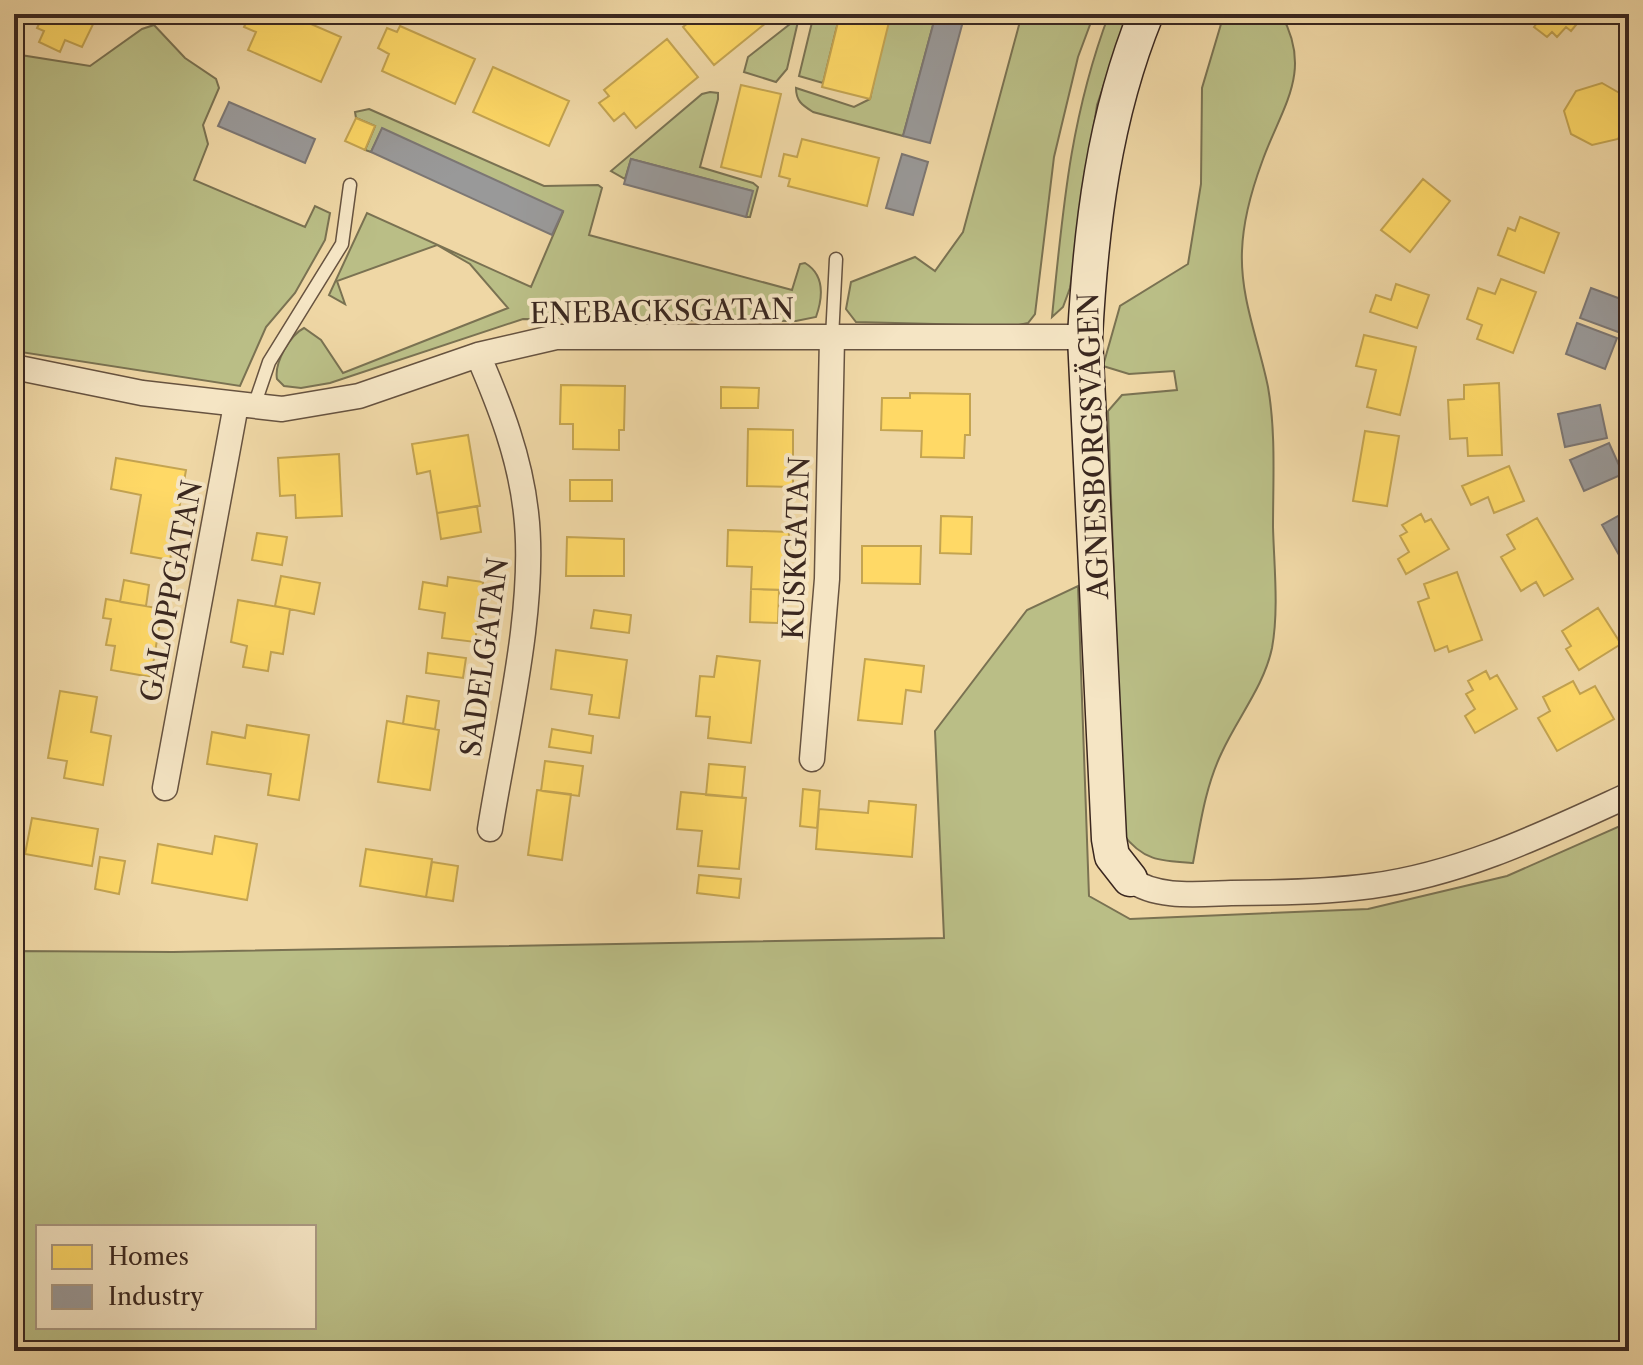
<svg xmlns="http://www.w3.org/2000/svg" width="1643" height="1365" viewBox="0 0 1643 1365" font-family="'Libre Caslon Text',serif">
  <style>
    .green { fill: #babe86; stroke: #7a7252; stroke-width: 2; fill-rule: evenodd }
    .homes { fill: #ffd966; stroke: #c4a451; stroke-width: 2 }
    .industry { fill: #999; stroke: #7c7774; stroke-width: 2 }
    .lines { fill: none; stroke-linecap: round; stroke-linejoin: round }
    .lane-casing { stroke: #675340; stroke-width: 15 }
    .street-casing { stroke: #675340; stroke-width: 27 }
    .secondary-casing { stroke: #3a271f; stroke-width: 37 }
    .lane { stroke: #f5e5c4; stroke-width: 12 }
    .street { stroke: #f5e5c4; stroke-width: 24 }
    .secondary { stroke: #f5e5c4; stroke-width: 34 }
    .labels { text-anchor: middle; stroke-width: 8; stroke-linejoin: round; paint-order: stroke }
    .street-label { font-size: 28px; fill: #3a271f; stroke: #f5e5c4 }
  </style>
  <rect width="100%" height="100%" fill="#efd7a5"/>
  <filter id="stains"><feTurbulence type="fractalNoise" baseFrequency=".0025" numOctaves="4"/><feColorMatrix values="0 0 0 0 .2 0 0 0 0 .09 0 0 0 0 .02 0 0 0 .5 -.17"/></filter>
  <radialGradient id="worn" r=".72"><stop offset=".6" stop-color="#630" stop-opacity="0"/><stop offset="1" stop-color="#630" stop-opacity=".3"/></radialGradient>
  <!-- green -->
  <path class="green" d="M814,14H840L823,83L799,76Z
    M888,14H936L903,136L813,112C802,105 796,101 796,88L854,107L870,99Z
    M1022,14H1094L1078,57L1054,157L1035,314L1028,323L1014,326L856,322L846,309L851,282L915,257L935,271L963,232Z
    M1109,14H1128L1097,105L1070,288L1063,307L1052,317C1063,208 1070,118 1109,14Z
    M1224,14H1281C1314,72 1281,108 1262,162C1252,189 1243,221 1242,251C1240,298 1259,342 1268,387C1276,432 1273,481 1273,527C1274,565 1279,610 1272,648C1264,686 1238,717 1222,752C1205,787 1200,826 1193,863C1161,861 1143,861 1123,834L1108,411L1122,395L1177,390L1174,371L1129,374L1103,366L1120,306L1188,264L1201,184L1202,88Z
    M799,17L787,69L776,82L744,72L748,57Z
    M154,25L185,58L216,79L219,88L203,125L208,144L194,180L305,227L315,206L330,213L325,240L295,293L266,327L240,386L14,351V54L90,66L142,29Z
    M710,92L718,93V99L700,167L753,183L758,187L750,217H746L752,191L631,159L625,179L611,171L702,94Z
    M369,109L544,186L598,185L602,188L589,235L792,290L800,264L805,263C825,275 823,297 816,317L796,321L523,319L330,383L301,388L284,386L277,379C274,363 290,335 304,328L321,340L343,373L508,308L470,264L437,245L337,281L345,304L329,295L367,213L531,287L563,212L382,129L371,152L365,150L375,126L356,118L355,112Z
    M1078,586L1089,896L1130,919L1368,909L1507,876L1629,822V1351H14V951L173,952L944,938L935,731L1027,610ZM38,1227H314V1327H38Z"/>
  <!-- homes -->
  <path class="homes" d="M44,14H98L82,47L65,40L60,52L39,42L44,31L37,28Z
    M250,14H288L341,37L321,82L248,50L256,32L244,27Z
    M699,14H777L714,65L683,27Z
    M840,14H873L890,18L870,99L822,87Z
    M1534,14H1585L1571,31L1566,27L1557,37L1552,32L1547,37L1534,27L1540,19Z
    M400,26L475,59L455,104L382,71L389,54L378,48L387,28L397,32Z
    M667,39L698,77L636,128L624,113L614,121L599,103L609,96L604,90Z
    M493,67L569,101L549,146L473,112Z
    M1602,83L1623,95L1629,93V119L1618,139L1592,145L1571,134L1564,111L1576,91Z
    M741,85L781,94L761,177L721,167Z
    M356,118L375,126L365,150L345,141Z
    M802,139L879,158L867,206L788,186L790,179L779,176L784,154L797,157Z
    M1423,179L1450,201L1410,252L1381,230Z
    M1520,217L1559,233L1544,273L1498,255L1508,228L1515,231Z
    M1501,279L1536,292L1513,353L1477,339L1482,325L1467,319L1478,288L1495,294Z
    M1396,284L1429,295L1417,328L1370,312L1376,295L1391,300Z
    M1364,335L1416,347L1400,415L1367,407L1376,370L1356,366Z
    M1499,383L1502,455L1468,456L1467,438L1450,439L1448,400L1464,399V385Z
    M561,385L625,386L624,430H619V450L573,449V424H560Z
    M721,387L759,388L758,408H721Z
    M910,393L970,394V435H965L964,458L921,457L922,431L881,430L882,398H910Z
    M748,429L793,430V487L747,486Z
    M1365,431L1399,436L1387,506L1353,501Z
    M468,435L480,506L437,513L430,471L417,474L412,444Z
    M339,454L342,516L296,518L295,495L280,496L278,458Z
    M116,458L186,470L170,560L131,553L141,495L111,489Z
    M1509,466L1524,501L1494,513L1488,497L1471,505L1462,486Z
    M570,480H612V501H570Z
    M477,506L481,532L441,539L437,513Z
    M1421,514L1425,522L1431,519L1449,549L1406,574L1398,559L1409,552L1400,536L1407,532L1402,525Z
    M941,516L972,517L971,554L940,553Z
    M1537,518L1573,579L1544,596L1536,582L1521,591L1501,557L1515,549L1507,535Z
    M728,530L789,532L787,590L751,589L752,567L727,566Z
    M257,533L287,537L282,565L252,560Z
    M567,537L624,539V576H566Z
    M862,546H921L920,584L862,583Z
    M1457,572L1482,640L1449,652L1447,646L1435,651L1418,602L1429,598L1424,584Z
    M281,576L320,583L314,614L275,606Z
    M448,577L483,582L475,642L442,638L445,613L419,609L423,582L447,586Z
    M124,580L149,585L146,606L120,602Z
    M751,589L779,590L778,623L750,622Z
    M106,599L162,609L151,677L111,670L115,646L106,645L111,619L103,618Z
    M238,600L290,609L283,654L271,652L268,671L243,667L247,646L231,642Z
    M1598,608L1621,644L1579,670L1566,649L1571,646L1562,631Z
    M594,610L631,615L629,633L591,628Z
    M556,650L627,660L619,718L589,714L592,695L551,689Z
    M428,653L466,658L463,678L426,673Z
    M717,656L760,661L751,743L708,738L710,717L696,716L700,676L714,677Z
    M865,659L924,666L921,692L906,690L902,724L858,720Z
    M1486,671L1490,679L1497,675L1517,709L1475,733L1465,716L1475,709L1466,694L1473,690L1468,681Z
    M1573,681L1580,694L1595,686L1614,719L1557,751L1538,718L1550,711L1543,697Z
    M60,691L97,697L91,732L111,736L103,785L64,778L67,761L48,758Z
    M407,696L439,701L435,729L403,724Z
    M387,721L439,730L430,790L378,782Z
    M247,725L309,735L299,800L268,795L271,774L207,764L212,732L245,738Z
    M552,729L593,736L591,753L549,747Z
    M545,761L583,766L579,796L541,791Z
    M709,764L745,767L742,798L706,795Z
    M803,789L820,791L817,828L800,826Z
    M537,790L571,794L562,860L528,855Z
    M681,792L746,798L739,869L698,866L702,831L677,829Z
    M869,801L916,805L912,857L816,849L819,809L868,813Z
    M32,818L98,829L92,866L25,854Z
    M215,836L257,844L247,900L152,883L158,844L212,854Z
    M366,849L432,859L426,897L360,886Z
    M100,857L125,861L119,894L95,889Z
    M432,862L458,866L453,901L426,897Z
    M699,875L741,879L739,898L697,893Z"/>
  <!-- industry -->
  <path class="industry" d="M936,14H965L930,143L903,136Z
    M229,102L315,139L305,163L218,126Z
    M382,128L563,211L552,235L371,152Z
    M902,154L928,162L913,215L886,208Z
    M631,159L753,191L746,217L624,184Z
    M1591,288L1629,302V336L1580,318Z
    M1577,323L1617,338L1605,369L1566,354Z
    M1600,405L1607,438L1565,447L1558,414Z
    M1609,443L1623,474L1584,491L1570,460Z
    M1629,510V550L1619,555L1602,525Z"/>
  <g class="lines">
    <defs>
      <path id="lane" d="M832,338L836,259
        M254,406L269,362L342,244L350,185"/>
      <path id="street" d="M478,355C500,406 520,457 526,513C537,607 505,734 490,829
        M14,367L142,393L282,409L359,396L478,355L556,337H1085
        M812,759L827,579L832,338
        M165,788L236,405
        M1130,879C1156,899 1199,894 1231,893C1277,893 1325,892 1371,886C1462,874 1546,833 1629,795"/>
      <path id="secondary" d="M1130,879L1112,856L1109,839L1085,337C1091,226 1104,117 1146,14"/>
    </defs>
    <!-- lane casing -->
    <use href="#lane" class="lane-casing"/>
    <!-- street casing -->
    <use href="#street" class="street-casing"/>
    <!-- secondary casing -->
    <use href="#secondary" class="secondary-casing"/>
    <!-- lane -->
    <use href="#lane" class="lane"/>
    <!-- street -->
    <use href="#street" class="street"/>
    <!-- secondary -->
    <use href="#secondary" class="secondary"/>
  </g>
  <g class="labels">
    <!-- street labels -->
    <g class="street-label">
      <text transform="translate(662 311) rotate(-1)" y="10">ENEBACKSGATAN</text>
      <text transform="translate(1093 446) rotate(-92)" y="10">AGNESBORGSVÄGEN</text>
      <text transform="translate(796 548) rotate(-88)" y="10">KUSKGATAN</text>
      <text transform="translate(171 591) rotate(-79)" y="10">GALOPPGATAN</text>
      <text transform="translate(484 657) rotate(-82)" y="10">SADELGATAN</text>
    </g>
  </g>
  <!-- margin -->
  <rect width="1643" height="1365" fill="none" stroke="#efd7a5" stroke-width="48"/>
  <rect x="16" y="16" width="1611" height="1333" fill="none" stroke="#3a271f" stroke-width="4"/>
  <rect x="24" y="24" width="1595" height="1317" fill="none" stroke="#3a271f" stroke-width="2"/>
  <!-- legend -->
  <rect x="36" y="1225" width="280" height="104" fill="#f5e5c4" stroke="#aa9982" stroke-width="2"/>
  <rect x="52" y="1245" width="40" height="24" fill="#ffd966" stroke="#aa9982" stroke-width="2"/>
  <text x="108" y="1265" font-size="24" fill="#3a271f">Homes</text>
  <rect x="52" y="1285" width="40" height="24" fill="#999999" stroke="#aa9982" stroke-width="2"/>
  <text x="108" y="1305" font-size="24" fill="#3a271f">Industry</text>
  <rect width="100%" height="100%" filter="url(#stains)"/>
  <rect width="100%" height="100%" fill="url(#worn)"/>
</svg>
